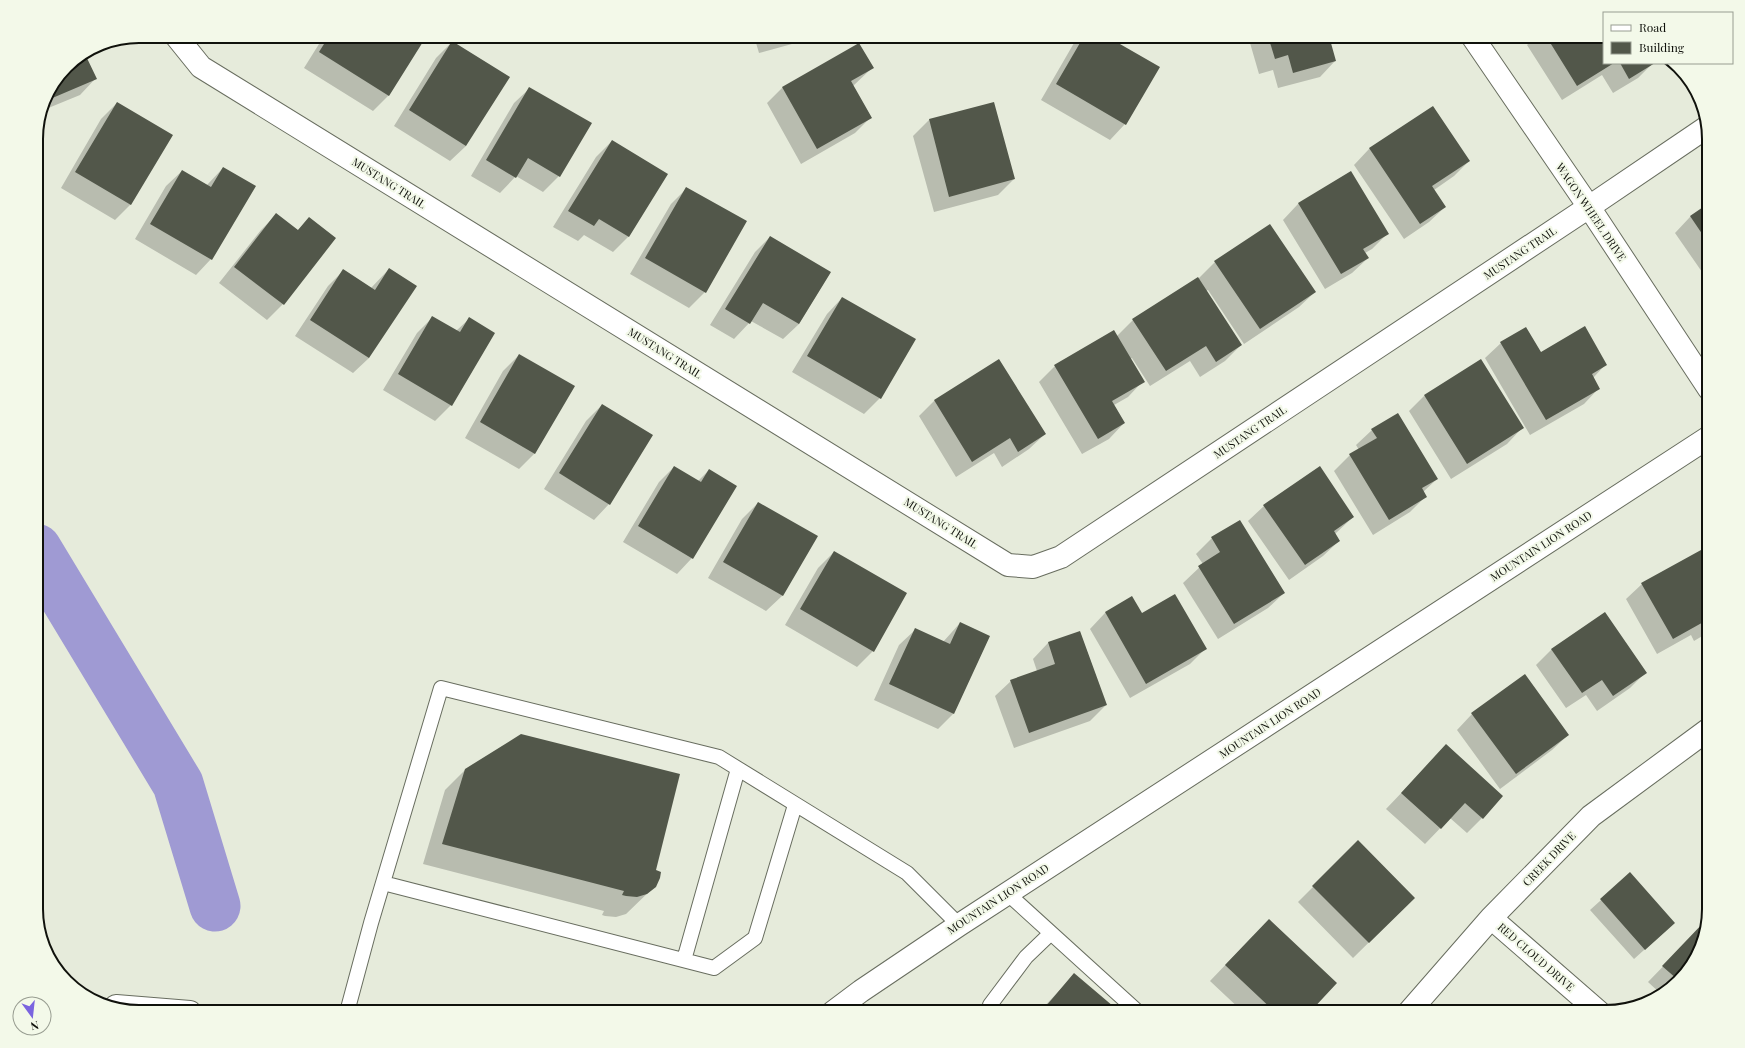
<svg xmlns="http://www.w3.org/2000/svg" width="1745" height="1048" viewBox="0 0 1745 1048" font-family="'Playfair Display',serif">
  <style>
    .shadow { fill: #0003 }
    .lines { fill: none; stroke-linecap: round; stroke-linejoin: round }
    .river { stroke: #9f9ad3; stroke-width: 51 }
    .building { fill: #52574a }
    .service-casing { stroke: #686d5f; stroke-width: 16 }
    .minor-casing { stroke: #686d5f; stroke-width: 24 }
    .tertiary-casing { stroke: #686d5f; stroke-width: 24 }
    .secondary-casing { stroke: #686d5f; stroke-width: 24 }
    .service { stroke: #fff; stroke-width: 14 }
    .minor { stroke: #fff; stroke-width: 22 }
    .tertiary { stroke: #fff; stroke-width: 22 }
    .secondary { stroke: #fff; stroke-width: 22 }
    .labels { text-anchor: middle; stroke-width: 4; stroke-linejoin: round; paint-order: stroke }
    .street-label { font-size: 11px; fill: #10120c; stroke: #f3f9e9 }
    .rim { fill: none; stroke: #10120c; stroke-width: 2 }
  </style>
  <rect width="100%" height="100%" fill="#e6ebdb"/>
  <!-- shadow -->
  <path class="shadow" d="M324,36H422L389,95L373,111L304,68Z
    M754,36H821L759,53Z
    M1081,36H1104L1125,124L1110,140L1041,100L1074,43Z
    M1248,36H1328L1335,61L1320,77L1278,88L1273,70L1259,74Z
    M1536,36H1604V63H1653L1638,78L1613,93L1602,75L1562,100L1527,45Z
    M452,42L466,146L450,161L394,126L436,58Z
    M84,54L95,79L80,95L41,111L44,99L66,66Z
    M872,68L853,86L871,117L855,133L801,164L767,103L782,88Z
    M530,88L559,176L543,192L516,176L500,193L471,176L514,103Z
    M117,103L131,204L115,220L61,188L101,119Z
    M993,103L1014,179L998,195L934,212L913,136L929,120Z
    M1433,107L1469,161L1454,176L1434,190L1445,207L1429,222L1404,239L1354,165L1369,149Z
    M612,141L629,236L613,252L584,235L578,241L553,227L596,157Z
    M223,168L211,259L196,275L135,239L166,186L182,171L207,185Z
    M1350,172L1387,234L1372,249L1365,253L1368,258L1352,273L1325,289L1283,220L1298,204Z
    M687,188L705,292L689,308L630,274L671,204Z
    M1709,205V282L1675,233L1690,217Z
    M276,215L297,231L309,219L335,238L283,304L267,320L219,283L261,230Z
    M770,237L830,273L799,324L783,339L751,321L734,339L710,325L755,252Z
    M1215,262L1315,292L1299,307L1244,344L1208,290L1206,291L1241,345L1225,361L1200,377L1190,361L1150,386L1132,358L1130,359L1143,381L1128,397L1114,405L1124,423L1109,439L1082,454L1039,382L1055,366L1117,336L1133,320L1198,279Z
    M389,269L369,358L353,373L295,336L328,286L344,270L371,288Z
    M842,298L880,398L864,414L792,372L827,314Z
    M433,317L456,331L469,319L494,333L451,405L435,421L383,390L417,333Z
    M1501,343L1540,353L1606,364L1593,378L1599,388L1584,404L1530,435L1485,358Z
    M519,355L573,387L534,454L519,469L465,438L503,371Z
    M999,361L1045,434L1029,449L1002,467L994,453L956,477L919,416L934,401Z
    M1424,396L1522,428L1507,444L1451,479L1409,411Z
    M602,405L609,504L594,520L544,489L586,421Z
    M1372,430L1437,479L1423,492L1425,497L1410,512L1373,535L1334,471L1350,455L1359,450L1356,445Z
    M674,467L698,481L709,470L692,558L677,574L623,542L659,482Z
    M758,503L816,537L782,596L766,611L708,578L742,519Z
    M1264,506L1353,517L1335,534L1339,541L1323,556L1289,580L1248,521Z
    M1239,521L1284,593L1268,608L1218,639L1183,583L1203,564L1196,554L1212,538Z
    M1709,548V561L1704,553Z
    M834,552L873,651L857,667L785,625L818,568Z
    M1709,567V632L1694,641L1691,635L1657,654L1626,599L1642,584Z
    M1132,597L1142,615L1206,648L1190,664L1130,698L1090,629L1105,613Z
    M960,623L989,637L953,714L938,729L874,700L899,645L915,630L943,642Z
    M1080,632L1106,705L1090,721L1014,748L995,696L1011,681L1037,671L1033,659L1048,643Z
    M1552,649L1646,672L1630,688L1597,711L1586,695L1566,708L1536,665Z
    M1472,714L1568,735L1552,750L1500,789L1457,730Z
    M1446,746L1482,818L1467,833L1450,818L1425,844L1386,809Z
    M465,770L655,871V886L626,914L616,917L605,916L602,915L604,911L423,864L445,790Z
    M1358,842L1414,898L1353,958L1298,902Z
    M1630,874L1663,933L1634,959L1590,910Z
    M1706,922L1695,961L1661,994L1648,982Z
    M1253,936L1309,1012H1243L1210,981Z
    M1074,975L1119,1012H1039Z"/>
  <g class="lines">
    <!-- river -->
    <path class="river" d="M36,549L178,784L215,906"/>
  </g>
  <!-- building -->
  <path class="building" d="M329,36H424L426,37L389,96L319,52Z
    M1084,36H1106L1160,67L1126,125L1056,84Z
    M1268,36H1329L1336,61L1293,73L1288,55L1275,59Z
    M1546,36H1604V63H1614L1577,86Z
    M452,41L510,77L466,146L409,110Z
    M859,43L874,68L851,81L872,118L817,149L782,87Z
    M85,54L97,79L43,102L66,66Z
    M1620,63H1655L1629,79Z
    M529,87L592,123L560,177L528,158L516,178L486,160Z
    M117,102L173,135L131,205L75,172Z
    M994,102L1015,179L949,197L929,119Z
    M1433,106L1470,161L1432,186L1446,207L1420,224L1369,148Z
    M612,140L668,174L629,237L599,219L594,226L568,211Z
    M223,167L256,186L212,260L150,224L182,170L211,187Z
    M1351,171L1389,234L1363,249L1369,258L1341,274L1298,203Z
    M686,187L747,221L706,293L645,258Z
    M1709,203V244L1690,216Z
    M276,213L298,230L309,217L336,238L284,305L234,267Z
    M1270,224L1316,292L1260,329L1214,261Z
    M770,236L831,272L799,324L763,303L750,324L725,309Z
    M389,268L417,286L369,358L310,320L343,269L375,290Z
    M1198,277L1242,345L1216,362L1206,346L1166,371L1132,319Z
    M842,297L916,339L881,399L807,356Z
    M432,316L460,332L469,317L495,333L452,406L398,374Z
    M1585,326L1607,365L1592,374L1600,389L1546,420L1500,342L1526,327L1541,352Z
    M1114,330L1145,382L1112,401L1125,423L1098,439L1054,365Z
    M519,354L575,386L535,454L480,422Z
    M999,359L1046,434L1018,452L1010,438L972,462L934,400Z
    M1481,359L1524,428L1467,464L1424,395Z
    M602,404L653,435L610,505L559,473Z
    M1398,413L1438,479L1422,488L1427,497L1389,520L1349,454L1377,438L1371,429Z
    M674,466L701,482L709,469L737,486L693,559L638,526Z
    M1320,466L1354,517L1334,531L1340,541L1305,565L1263,505Z
    M758,502L818,536L783,596L723,562Z
    M1240,520L1285,593L1234,624L1198,566L1220,552L1211,537Z
    M1701,550L1709,565V624L1707,620L1673,639L1641,583Z
    M834,551L907,593L874,652L800,609Z
    M1175,594L1207,649L1146,684L1105,612L1132,596L1142,613Z
    M1605,612L1647,673L1613,696L1602,680L1582,693L1551,649Z
    M960,622L990,636L954,714L889,684L915,628L950,644Z
    M1080,631L1107,705L1029,733L1010,680L1055,664L1048,642Z
    M1525,674L1569,735L1516,774L1471,713Z
    M521,734L680,774L656,870L661,872L660,878L656,887L647,894L637,897L626,896L622,895L624,891L442,844L465,769Z
    M1446,744L1503,796L1483,819L1465,803L1441,829L1401,793Z
    M1358,840L1415,898L1369,943L1312,886Z
    M1630,872L1675,923L1645,950L1600,899Z
    M1269,919L1337,983L1310,1012H1275L1225,965Z
    M1706,920L1695,961L1677,979L1662,966Z
    M1074,973L1120,1012H1041Z"/>
  <g class="lines">
    <defs>
      <path id="service" d="M383,883L714,968L755,938L795,805
        M1007,893L1138,1012
        M684,960L738,769
        M347,1012L371,923L441,688L719,757L907,873L959,925
        M989,1012L990,1005L1026,957L1051,933"/>
      <path id="minor" d="M176,36L201,67L1008,565L1033,567L1061,557L1589,207L1707,127
        M1472,36L1589,207L1709,389
        M1491,918L1599,1012
        M1409,1012L1491,918L1591,816L1709,729"/>
      <path id="tertiary" d="M833,1012L861,991L959,925L1709,437"/>
      <path id="secondary" d="M116,1006L190,1012"/>
    </defs>
    <!-- service casing -->
    <use href="#service" class="service-casing"/>
    <!-- minor casing -->
    <use href="#minor" class="minor-casing"/>
    <!-- tertiary casing -->
    <use href="#tertiary" class="tertiary-casing"/>
    <!-- secondary casing -->
    <use href="#secondary" class="secondary-casing"/>
    <!-- service -->
    <use href="#service" class="service"/>
    <!-- minor -->
    <use href="#minor" class="minor"/>
    <!-- tertiary -->
    <use href="#tertiary" class="tertiary"/>
    <!-- secondary -->
    <use href="#secondary" class="secondary"/>
  </g>
  <g class="labels">
    <!-- street labels -->
    <g class="street-label">
      <text transform="translate(389 183) rotate(32)" y="4">MUSTANG TRAIL</text>
      <text transform="translate(1591 212) rotate(56)" y="4">WAGON WHEEL DRIVE</text>
      <text transform="translate(1520 253) rotate(-34)" y="4">MUSTANG TRAIL</text>
      <text transform="translate(665 353) rotate(32)" y="4">MUSTANG TRAIL</text>
      <text transform="translate(1250 432) rotate(-34)" y="4">MUSTANG TRAIL</text>
      <text transform="translate(941 523) rotate(32)" y="4">MUSTANG TRAIL</text>
      <text transform="translate(1541 546) rotate(-33)" y="4">MOUNTAIN LION ROAD</text>
      <text transform="translate(1270 723) rotate(-33)" y="4">MOUNTAIN LION ROAD</text>
      <text transform="translate(1549 859) rotate(-46)" y="4">CREEK DRIVE</text>
      <text transform="translate(998 899) rotate(-33)" y="4">MOUNTAIN LION ROAD</text>
      <text transform="translate(1536 957) rotate(41)" y="4">RED CLOUD DRIVE</text>
    </g>
  </g>
  <!-- crop -->
  <path d="M0 0H1745V1048H0ZM139 43H1606A96 96 0 0 1 1702 139V909A96 96 0 0 1 1606 1005H139A96 96 0 0 1 43 909V139A96 96 0 0 1 139 43Z" fill="#f3f9e9" fill-rule="evenodd"/>
  <path class="rim" d="M139 43H1606A96 96 0 0 1 1702 139V909A96 96 0 0 1 1606 1005H139A96 96 0 0 1 43 909V139A96 96 0 0 1 139 43Z"/>
  <!-- legend -->
  <rect x="1603" y="12" width="130" height="52" fill="#f3f9e9" stroke="#989d91"/>
  <rect x="1611" y="25" width="20" height="6" fill="#ffffff" stroke="#989d91"/>
  <text x="1639" y="32" font-size="12" fill="#10120c">Road</text>
  <rect x="1611" y="42" width="20" height="12" fill="#52574a" stroke="#989d91"/>
  <text x="1639" y="52" font-size="12" fill="#10120c">Building</text>
  <!-- north arrow -->
  <g transform="translate(32 1016) rotate(165)"><circle r="19" fill="#f3f9e9" stroke="#989d91"/>
  <path d="M0-3L7 15L0 10L-7 15Z" fill="#7a64df"/>
  <text y="-6" font-size="11" font-weight="bold" text-anchor="middle" fill="#10120c">N</text>
  </g>
</svg>
